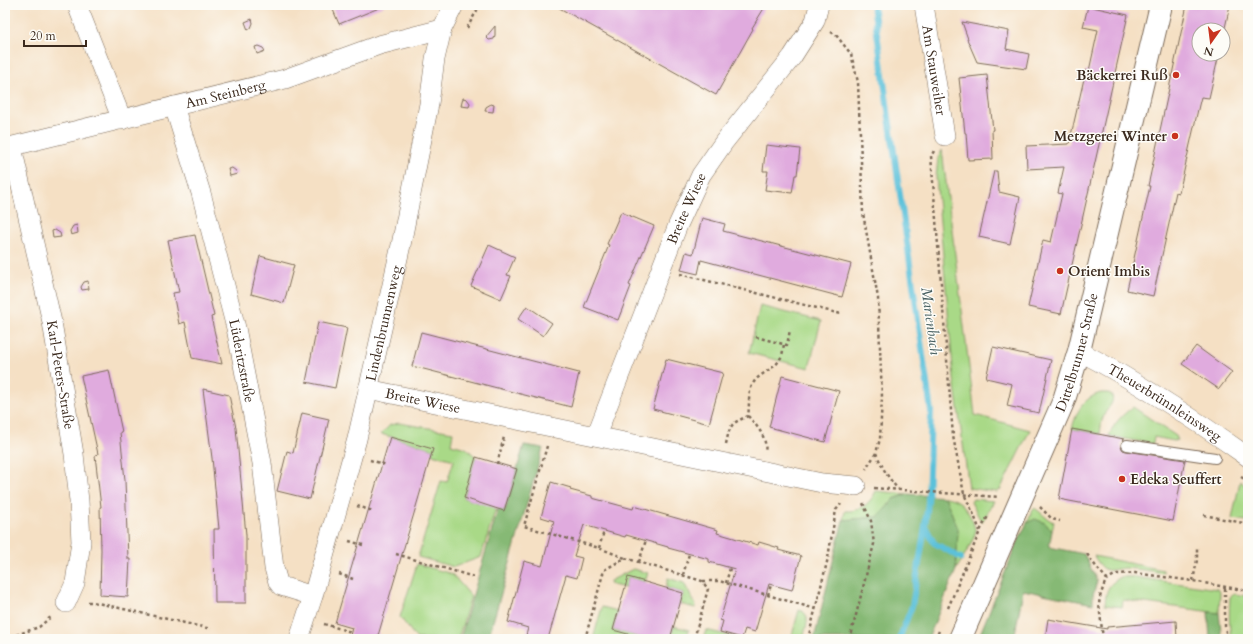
<svg xmlns="http://www.w3.org/2000/svg" width="1253" height="644" viewBox="0 0 1253 644" font-family="Cardo,serif">
  <style>
    .green { fill: #a9d987; stroke: #728252 }
    .forest { fill: #86b974; stroke: #607249 }
    .lines { fill: none; stroke-linecap: round; stroke-linejoin: round }
    .stream { stroke: #5cc1da; stroke-width: 6 }
    .building { fill: #e0abde }
    .service-casing { stroke: #7c6a58; stroke-width: 12 }
    .minor-casing { stroke: #7c6a58; stroke-width: 20 }
    .tertiary-casing { stroke: #7c6a58; stroke-width: 24 }
    .path { stroke: #7c6a58; stroke-width: 2.5; stroke-dasharray: 3 3; stroke-linecap: butt }
    .service { stroke: #fff; stroke-width: 10 }
    .minor { stroke: #fff; stroke-width: 19 }
    .tertiary { stroke: #fff; stroke-width: 22 }
    .poi-dot { fill: #c8321e; stroke: #fdfcf7; stroke-width: 1.5 }
    .labels { text-anchor: middle; stroke-width: 3; stroke-linejoin: round; paint-order: stroke }
    .street-label { font-size: 14px; fill: #3b2a1e; stroke: #fdfcf7 }
    .poi-label { font-size: 14px; font-weight: bold; fill: #3b2a1e; stroke: #fdfcf7; text-anchor: end }
    .water-label { font-size: 15px; font-style: italic; fill: #475f60; stroke: #fdfcf7 }
  </style>
  <rect width="100%" height="100%" fill="#fdfcf7"/>
  <filter id="ink" filterUnits="userSpaceOnUse"><feTurbulence type="fractalNoise" baseFrequency=".025" numOctaves="2"/><feDisplacementMap in="SourceGraphic" scale="8" xChannelSelector="R" yChannelSelector="G"/><feConvolveMatrix kernelMatrix="1 2 1 2 8 2 1 2 1" color-interpolation-filters="sRGB"/></filter>
  <filter id="wash" filterUnits="userSpaceOnUse"><feTurbulence type="fractalNoise" baseFrequency=".012" numOctaves="4" result="noise"/><feDisplacementMap in="SourceGraphic" scale="16" xChannelSelector="R" yChannelSelector="G"/><feGaussianBlur stdDeviation="0.9" result="paint"/><feColorMatrix in="noise" values="0 0 0 0 0 0 0 0 0 0 0 0 0 0 0 0 0 1.4 0 .05"/><feComposite in="paint" operator="in"/></filter>
  <g filter="url(#wash)">
    <rect width="100%" height="100%" fill="#f5e0c4"/>
    <!-- green -->
    <path class="green" d="M942,150L975,415L1030,430L1000,490L997,492L969,488L954,379L936,177L938,158Z
      M760,306L821,321L809,368L749,353Z
      M1101,393H1108L1112,395C1115,403 1107,408 1104,415C1101,421 1101,428 1100,434L1072,429C1076,412 1084,397 1101,393Z
      M1133,407L1176,436L1177,438V440L1174,441L1154,437L1153,444L1109,436C1114,423 1122,415 1133,407Z
      M399,423L453,432L451,444L466,448L476,457L464,498L496,508L481,557L454,567L418,557L441,481L447,482L454,460L432,454L433,449L381,434L390,425Z
      M1240,481L1244,484L1248,492L1247,521L1232,519Z
      M876,491L907,494L894,499L878,517L843,520L845,511C860,512 870,504 876,491Z
      M945,497C961,499 966,507 973,522C974,526 976,530 975,534C971,546 962,559 956,570L958,529Z
      M973,499L994,501L982,523L973,506L971,502Z
      M1034,508C1042,512 1045,519 1054,522L1052,531L1045,523H1027Z
      M1094,556L1163,570V573C1151,571 1138,569 1125,568C1120,568 1111,571 1107,570C1101,568 1097,561 1094,556Z
      M417,564L452,574L471,596L458,639H417L400,617Z
      M633,569L648,573L645,582L628,577L625,588L609,584L610,581Z
      M1121,577H1134L1217,589L1219,590L1220,592L1219,613L1123,600L1122,607L1105,605C1106,590 1108,584 1121,577Z
      M668,578L684,583L696,606L695,608L680,604L683,593L666,588Z
      M1234,594L1248,596V639H1231C1229,625 1229,611 1230,597Z
      M602,607L618,611L613,630L647,639H593Z
      M799,610C813,614 805,629 803,639H791Z
      M674,626L689,630L687,639H670Z
      M706,630L742,639H703Z"/>
    <!-- forest -->
    <path class="forest" d="M524,445L543,448L488,639H460L498,509L505,510Z
      M907,494L945,497L958,529L956,570L928,639H814L843,520L878,517L894,499Z
      M1035,519L1045,523L1052,531L1049,547L1084,554L1097,581L1093,595V604L1023,590L1014,639H978L1015,548L1027,523Z
      M1208,612L1219,613L1222,639H1210Z"/>
    <g class="lines">
      <!-- stream -->
      <path class="stream" d="M873,5L931,411L928,502L924,533L912,606L899,639
        M925,526L934,543L961,558"/>
    </g>
    <g id="blocks">
      <!-- building -->
      <path class="building" d="M331,5H384V6L339,24Z
        M554,5H766L752,28L753,29L716,95Z
        M1187,5H1230L1223,37V30H1199V54H1219L1209,98L1201,97L1199,105L1179,193L1176,192L1153,296L1127,290L1150,186H1148Z
        M1088,6L1128,15L1061,314L1028,307L1043,240L1051,242L1062,194L1058,193L1064,167L1027,169L1026,146L1069,144L1086,70L1089,71L1098,30L1083,27Z
        M252,19L253,23L251,28L248,30L245,22Z
        M962,22L1009,31L1006,49L1029,54L1026,69L977,62L967,39H968Z
        M495,26V35L494,39L489,40L486,37Z
        M258,46L263,48L265,51L257,54L255,47Z
        M987,75L993,130H992L993,159L968,160L966,133H965L959,78Z
        M463,98L467,99L470,103L469,107L461,106Z
        M491,104L494,105L493,112L485,111L486,107Z
        M766,145L800,149L797,175H795L792,193L765,190L768,171H763Z
        M232,168L236,171L237,174L230,176L228,169Z
        M994,171H997L999,192L1020,197L1010,244L979,237Z
        M621,212L654,226L629,285L631,286L618,320L584,307L609,245L607,244Z
        M702,218L725,224L723,231L851,264L842,297L701,260L698,274L681,270L686,252L693,254Z
        M77,225L78,233L71,235L70,231L73,226Z
        M55,230L60,233L61,237L53,238L52,231Z
        M195,235L214,316L211,317L222,364L192,358L185,322L179,324L173,293L179,292L168,240Z
        M489,245L515,257L507,275L511,276L501,299L471,286Z
        M260,256L294,265L284,303L251,294Z
        M88,281L89,289L82,290L81,287L84,282Z
        M527,306L552,323L543,336L518,319Z
        M318,322L347,328L335,388L306,382Z
        M421,332L579,373L571,407L412,366Z
        M1196,346L1232,372L1219,389L1182,364Z
        M993,347L1051,360L1039,413L1007,406L1012,384L986,378Z
        M666,359L723,373L709,424L653,409Z
        M109,370L122,432H120L125,480L128,559H130L128,597L100,595L101,550L100,507H101L95,455L98,454L81,376Z
        M782,376L839,391L825,442L769,427Z
        M203,389L229,395L236,428L246,535V603H215L214,529H219L212,458Z
        M302,413L329,419L310,499L277,491L287,451L293,453Z
        M1072,429L1124,439L1121,444V447L1123,450L1126,451L1185,460L1173,521L1059,499Z
        M390,437L433,449L377,639H349L352,628L335,623Z
        M476,457L517,469L504,511L464,498Z
        M551,482L571,488L570,490L592,496V498L633,509L634,506L718,530L717,533L758,545L759,542L779,548L778,550L801,556L792,590L769,584L755,632L745,629L742,638L720,632L723,621L720,620L735,569L709,562V559L668,548V547L626,535L625,537L584,525L574,556L582,558L577,578L566,575L548,639H525L528,628L508,622L524,561L542,566L554,521L541,517Z
        M628,577L683,593L670,639H646L613,630Z
        M1048,619L1107,629V627L1176,621L1177,639H1045Z"/>
    </g>
  </g>
  <g filter="url(#ink)">
    <use href="#blocks" fill-opacity="0" stroke="#7c6a58" stroke-width="1"/>
    <g class="lines">
      <defs>
        <path id="service" d="M1127,445L1215,458"/>
        <g id="minor">
          <path d="M77,5L122,120"/>
          <path id="s1" d="M924,5L945,136"/>
          <path id="s2" d="M174,106L201,193L236,328L262,463L274,568L278,582L281,586L313,596"/>
          <path id="s3" d="M12,147L52,322L74,454L79,501L81,542L75,583L66,603"/>
          <path id="s4" d="M5,148L285,79L379,45L442,29"/>
          <path id="s5" d="M1079,351C1138,382 1193,418 1248,457"/>
          <path id="s6" d="M368,389L822,483L856,486"/>
          <path id="s7" d="M596,436L678,225L701,175L724,142L792,57L815,21L819,5"/>
          <path id="s8" d="M299,639L313,596L357,439L401,245L429,104L435,59L442,29L454,5"/>
        </g>
        <g id="tertiary">
          <path id="s9" d="M960,639L1064,400L1079,351L1161,5"/>
        </g>
      </defs>
      <!-- service casing -->
      <use href="#service" class="service-casing"/>
      <!-- minor casing -->
      <use href="#minor" class="minor-casing"/>
      <!-- tertiary casing -->
      <use href="#tertiary" class="tertiary-casing"/>
      <!-- path -->
      <path class="path" d="M467,28L480,5
        M831,32L836,35L851,54L858,82L863,213L878,298L882,397L880,439L876,453L866,469
        M934,151L931,156L953,436L964,494L974,515L980,531
        M680,274L841,314
        M756,337L787,345L790,330
        M748,416C757,426 768,438 765,452
        M726,444C730,425 730,424 748,416C750,405 747,392 754,382C760,373 776,368 780,359C783,355 783,349 784,344
        M547,446L524,526L599,548L625,558
        M876,453C882,467 888,478 898,489
        M370,460L387,465
        M497,464L504,437
        M1241,477L1246,480L1248,483
        M874,488L999,497
        M357,506L373,511
        M1040,507L1052,519L1060,521
        M1204,515L1248,524
        M349,541L363,545
        M599,548L604,531
        M396,554L474,577
        M1087,554L1097,568L1107,579
        M639,562L646,540
        M339,574L353,579
        M683,575L689,554
        M703,581H719L726,583L816,609
        M1193,581L1197,560V548
        M726,583L730,568
        M1225,588V626L1227,639
        M768,595L771,585
        M88,602H93L211,629
        M948,608L980,531L988,516
        M324,624L351,632
        M5,639L39,627L52,616
        M585,639L604,570L625,558L702,581L708,589L694,639
        M808,639L828,558L836,510L841,504
        M849,639L855,619L874,544L871,521L863,503
        M935,639L939,631
        M1103,639L1099,604L1100,597L1104,585L1107,579L1117,574L1135,573L1193,581L1248,591"/>
      <!-- service -->
      <use href="#service" class="service"/>
      <!-- minor -->
      <use href="#minor" class="minor"/>
      <!-- tertiary -->
      <use href="#tertiary" class="tertiary"/>
    </g>
  </g>
  <!-- markers -->
  <g class="poi-dot">
    <circle cx="1176" cy="75" r="4"/>
    <circle cx="1175" cy="136" r="4"/>
    <circle cx="1060" cy="271" r="4"/>
    <circle cx="1122" cy="479" r="4"/>
  </g>
  <g class="labels">
    <!-- street labels -->
    <g class="street-label">
      <text dy="5" stroke="none"><textPath href="#s1" startOffset="66">Am Stauweiher</textPath></text>
      <text dy="5" stroke="none"><textPath href="#s4" startOffset="227">Am Steinberg</textPath></text>
      <text dy="5" stroke="none"><textPath href="#s7" startOffset="245">Breite Wiese</textPath></text>
      <text dy="5" stroke="none"><textPath href="#s8" startOffset="327">Lindenbrunnenweg</textPath></text>
      <text dy="5" stroke="none"><textPath href="#s9" startOffset="310">Dittelbrunner Straße</textPath></text>
      <text dy="5" stroke="none"><textPath href="#s2" startOffset="264">Lüderitzstraße</textPath></text>
      <text dy="5" stroke="none"><textPath href="#s3" startOffset="233">Karl-Peters-Straße</textPath></text>
      <text dy="5" stroke="none"><textPath href="#s6" startOffset="56">Breite Wiese</textPath></text>
      <text dy="5" stroke="none"><textPath href="#s5" startOffset="100">Theuerbrünnleinsweg</textPath></text>
    </g>
    <!-- poi labels -->
    <g class="poi-label">
      <text x="1168" y="80">Bäckerrei Ruß</text>
      <text x="1167" y="141">Metzgerei Winter</text>
      <text x="1068" y="276" text-anchor="start">Orient Imbis</text>
      <text x="1130" y="484" text-anchor="start">Edeka Seuffert</text>
    </g>
    <!-- water labels -->
    <g class="water-label">
      <text transform="translate(931 321) rotate(82)" y="5">Marienbach</text>
    </g>
  </g>
  <!-- margin -->
  <rect width="1253" height="644" fill="none" stroke="#fdfcf7" stroke-width="20"/>
  <!-- north arrow -->
  <g transform="translate(1211 42) rotate(194)"><circle r="19" fill="#fdfcf7" stroke="#afa8a0"/>
  <path d="M0-3L7 15L0 10L-7 15Z" fill="#c8321e"/>
  <text y="-6" font-size="11" font-weight="bold" text-anchor="middle" fill="#3b2a1e">N</text>
  </g>
  <!-- scale -->
  <path d="M24 40v6h62v-6" fill="none" stroke="#3b2a1e" stroke-width="2"/>
  <text x="30" y="40" font-size="12" fill="#3b2a1e" stroke="#fdfcf7" stroke-width="3" paint-order="stroke">20 m</text>
</svg>
